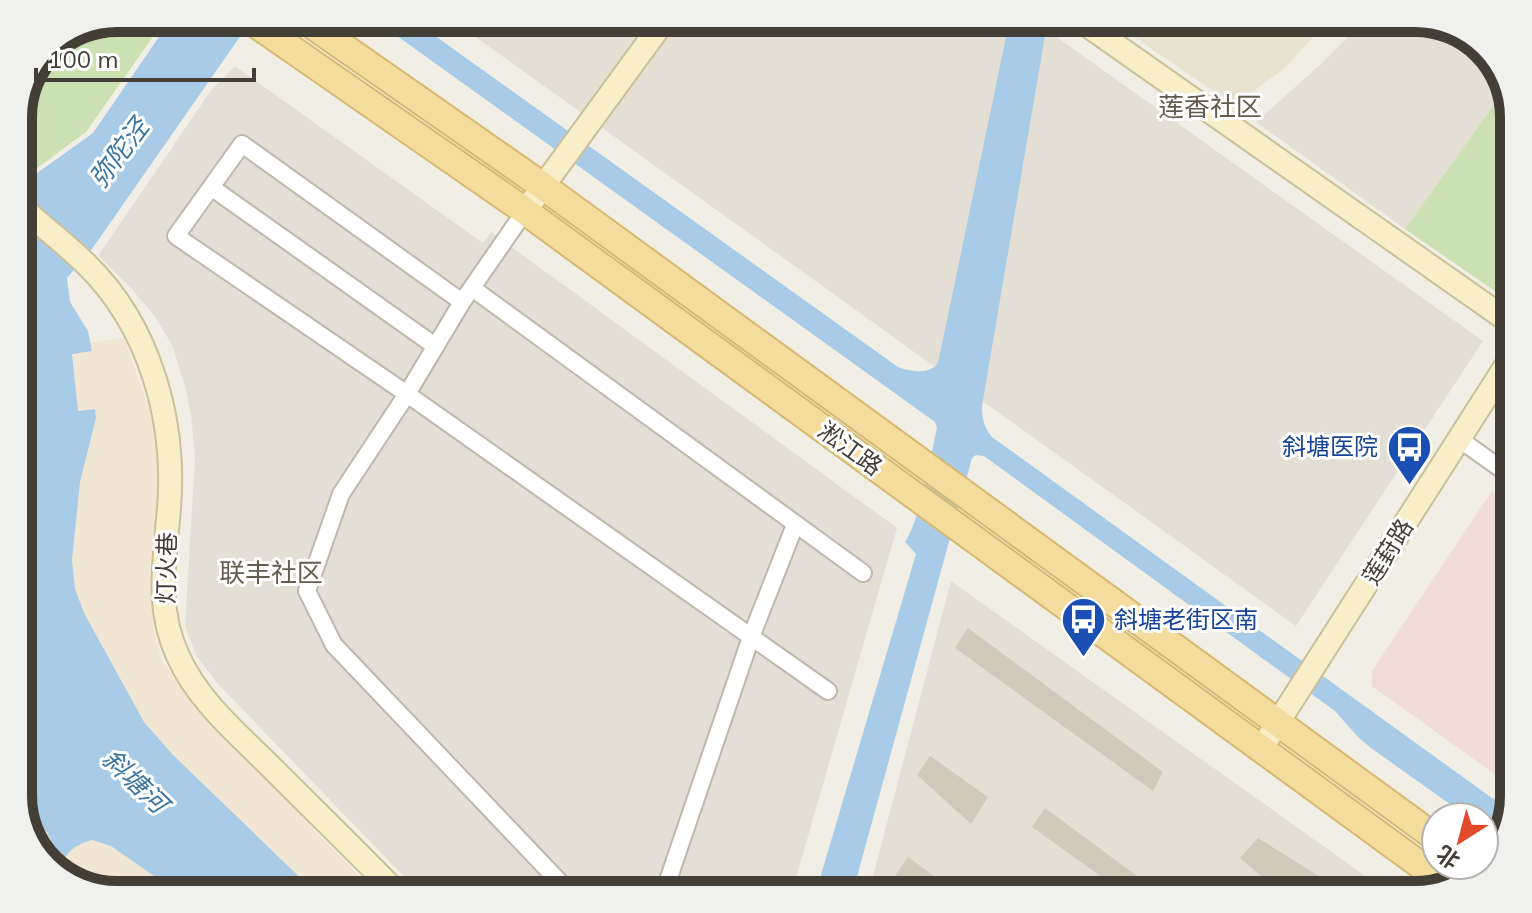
<svg xmlns="http://www.w3.org/2000/svg" width="1532" height="913" viewBox="0 0 1532 913" font-family="Mulish,'Noto Sans SC',sans-serif">
  <style>
    .residential { fill: #e4dfd4 }
    .commercial { fill: #f1e5d3 }
    .education { fill: #e8e2d1 }
    .medical { fill: #f0ddda }
    .green { fill: #cbe1b2 }
    .water { fill: #a8cce8 }
    .building { fill: #d1c9bc }
    .lines { fill: none; stroke-linecap: round; stroke-linejoin: round }
    .street-casing { stroke: #beb8ac; stroke-width: 20 }
    .secondary-casing { stroke: #ccc09a; stroke-width: 26 }
    .primary-casing { stroke: #d6b96e; stroke-width: 30 }
    .street { stroke: #fff; stroke-width: 16 }
    .secondary { stroke: #f8eec8; stroke-width: 22 }
    .primary { stroke: #f3dc9c; stroke-width: 26 }
    .labels { text-anchor: middle; stroke-width: 6; stroke-linejoin: round; paint-order: stroke }
    .transit-label { font-size: 24px; fill: #164399; stroke: #fff; text-anchor: end }
    .street-label { font-size: 24px; fill: #433e36; stroke: #fff }
    .neighbourhood-label { font-size: 26px; fill: #645c4e; stroke: #fff }
    .water-label { font-size: 26px; font-style: italic; fill: #3b75a2; stroke: #fff }
    .rim { fill: none; stroke: #433e36; stroke-width: 10 }
  </style>
  <rect width="100%" height="100%" fill="#f1eee6"/>
  <!-- residential -->
  <path class="residential" d="M449,18H1030L1483,341L1296,626Z
    M1361,18H1415L1465,31L1501,67L1509,95L1504,92L1405,229L1256,122L1321,64L1348,37Z
    M235,66L483,243L491,232L897,528L791,895H422L218,684L197,657L185,626L195,458L191,415L185,386L172,345L156,318L131,288L98,256L212,89Z
    M951,581L1392,895H868Z"/>
  <!-- commercial -->
  <path class="commercial" d="M124,338L149,409L156,436L159,483L149,578L155,637L163,663L207,717L377,895H117L67,882L31,846L18,802V391L51,349Z"/>
  <!-- education -->
  <path class="education" d="M1125,18H1330L1285,68L1234,105L1121,28Z"/>
  <!-- medical -->
  <path class="medical" d="M1492,491L1514,506V788L1372,686V671Z"/>
  <!-- green -->
  <path class="green" d="M117,18H166L86,132L29,174L18,177V111L31,82L59,42Z
    M1504,91L1509,95L1514,111V300L1512,303L1405,229Z"/>
  <!-- water -->
  <path class="water" d="M172,18H253L92,249L67,278L70,302L88,331L92,351L72,354L78,411L95,409L96,418L80,482L72,560L75,589L84,613L144,722L173,755L314,891L322,895H176L177,892L111,846L92,840C72,846 65,853 58,873L53,867C58,817 26,828 18,802V181L33,176L93,133Z
    M372,18H410L898,367C911,372 929,375 938,363L1010,18H1048L982,406C982,419 984,427 992,437L1510,811L1502,841L1484,828V817H1468L1371,748L1358,737L1335,711L984,456L976,455L972,458L852,895H815L916,554L905,542C921,517 930,459 937,428L935,422Z"/>
  <!-- building -->
  <path class="building" d="M968,628L1163,772L1153,791L955,648Z
    M930,756L988,797L971,824L917,775Z
    M1045,808L1137,876L1127,895L1032,827Z
    M1258,838L1349,895H1283L1240,858Z
    M908,857L960,895H921L895,876Z"/>
  <g class="lines">
    <defs>
      <path id="street" d="M211,187L435,346
        M525,211L462,302L407,394L341,494L307,591L334,645L572,895
        M472,288L863,573
        M462,302L242,144L176,236L407,394L828,691
        M1459,439L1514,478
        M359,895L381,877
        M663,895L751,637L795,525"/>
      <path id="secondary" d="M1077,18L1514,325
        M18,204C40,225 65,243 86,264C150,326 176,421 169,508C165,559 155,607 178,656C198,701 237,733 271,767C313,809 357,852 399,895
        M525,211L666,18
        M1261,749L1514,353"/>
      <path id="primary" d="M247,18L525,211L1449,886
        M302,18L544,187L1436,838
        M1473,865L1478,868"/>
    </defs>
    <!-- street casing -->
    <use href="#street" class="street-casing"/>
    <!-- secondary casing -->
    <use href="#secondary" class="secondary-casing"/>
    <!-- primary casing -->
    <use href="#primary" class="primary-casing"/>
    <!-- street -->
    <use href="#street" class="street"/>
    <!-- secondary -->
    <use href="#secondary" class="secondary"/>
    <!-- primary -->
    <use href="#primary" class="primary"/>
  </g>
  <!-- icons -->
  <defs>
    <symbol id="bus-pin" viewBox="-11 -11 22 30"><path d="M0 17L-7.5 6A9.5 9.5 0 1 1 7.5 6Z" fill="#1a4fb4" stroke="#fff"/><path d="M-5-6H5V4H4V6H2V4H-2V6H-4V4H-5ZM-3.5-4V0h7V-4ZM-3.5 1.2v1.5H-2V1.2ZM2 1.2v1.5H3.5V1.2Z" fill="#fff"/></symbol>
  </defs>
  <g fill-rule="evenodd">
    <use href="#bus-pin" x="1384" y="422" width="51" height="69"/>
    <use href="#bus-pin" x="1058" y="594" width="51" height="69"/>
  </g>
  <g class="labels">
    <!-- transit labels -->
    <g class="transit-label">
      <text x="1378" y="455">斜塘医院</text>
      <text x="1114" y="628" text-anchor="start">斜塘老街区南</text>
    </g>
    <!-- street labels -->
    <g class="street-label">
      <text transform="translate(850 449) rotate(36)" y="8">淞江路</text>
      <text transform="translate(1388 552) rotate(-58)" y="8">莲葑路</text>
      <text transform="translate(167 568) rotate(-89)" y="8">灯火巷</text>
    </g>
    <!-- neighbourhood labels -->
    <g class="neighbourhood-label">
      <text x="1210" y="116">莲香社区</text>
      <text x="271" y="582">联丰社区</text>
    </g>
    <!-- water labels -->
    <g class="water-label">
      <text transform="translate(119 153) rotate(-53)" y="9">弥陀泾</text>
      <text transform="translate(135 781) rotate(44)" y="9">斜塘河</text>
    </g>
  </g>
  <!-- crop -->
  <path d="M0 0H1532V913H0ZM117 32H1415A85 85 0 0 1 1500 117V796A85 85 0 0 1 1415 881H117A85 85 0 0 1 32 796V117A85 85 0 0 1 117 32Z" fill="#f0f0ef" fill-rule="evenodd"/>
  <path class="rim" d="M117 32H1415A85 85 0 0 1 1500 117V796A85 85 0 0 1 1415 881H117A85 85 0 0 1 32 796V117A85 85 0 0 1 117 32Z"/>
  <!-- north arrow -->
  <g transform="translate(1460 841) rotate(216)"><circle r="38" fill="#ffffff" stroke="#b4b2af" stroke-width="2"/>
  <path d="M0-6L14 30L0 20L-14 30Z" fill="#e24a2b"/>
  <text y="-12" font-size="22" font-weight="bold" text-anchor="middle" fill="#433e36">北</text>
  </g>
  <!-- scale -->
  <path d="M36 68v12h218v-12" fill="none" stroke="#433e36" stroke-width="4"/>
  <text x="48" y="68" font-size="24" fill="#433e36" stroke="#ffffff" stroke-width="6" paint-order="stroke">100 m</text>
</svg>
